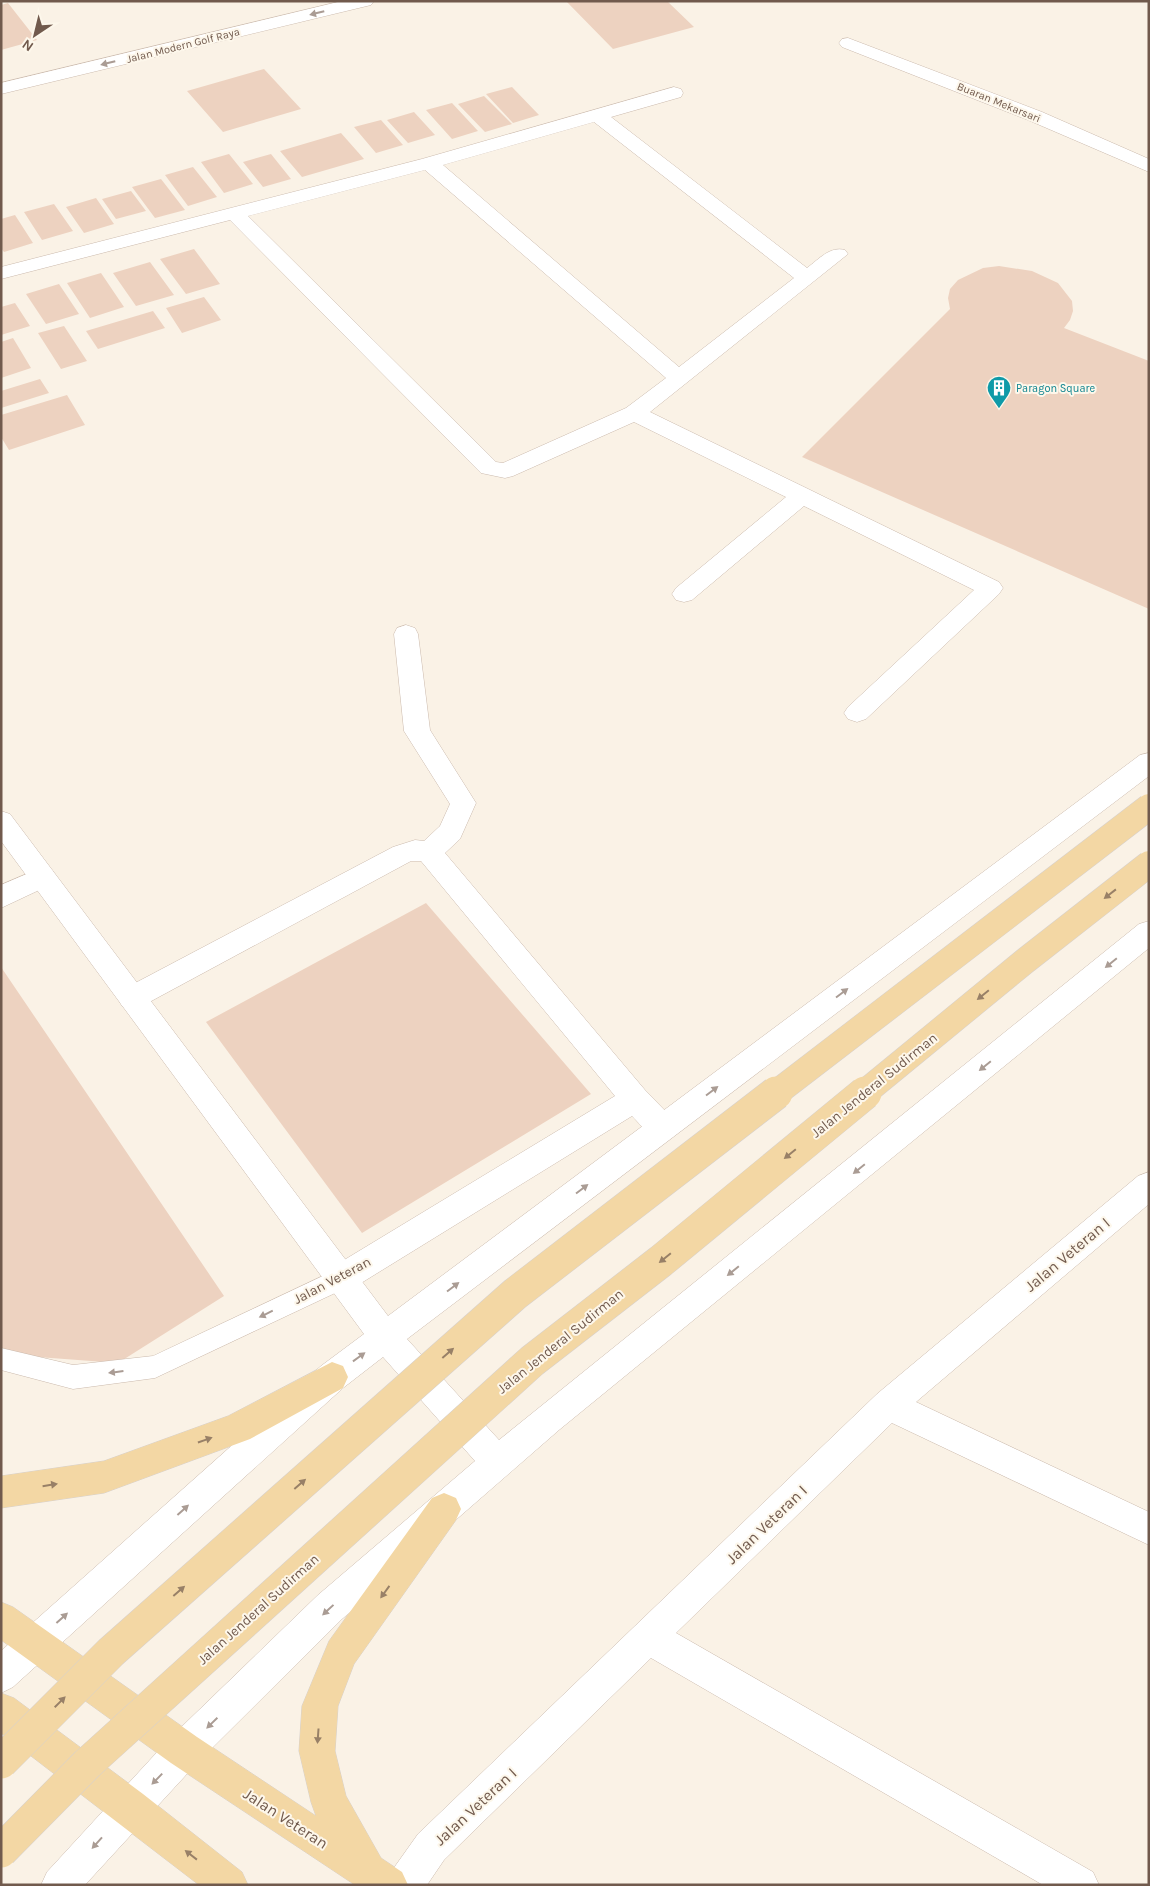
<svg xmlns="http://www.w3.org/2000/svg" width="1150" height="1886" viewBox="0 0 1150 1886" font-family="Karla,sans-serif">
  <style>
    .building { fill: #edd2c0 }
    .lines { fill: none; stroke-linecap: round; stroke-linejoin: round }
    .service-casing { stroke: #cbbaad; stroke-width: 1 }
    .minor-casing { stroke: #cbbaad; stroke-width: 1 }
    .tertiary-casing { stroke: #cbbaad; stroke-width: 1 }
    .primary-casing { stroke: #d7d1cd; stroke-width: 1 }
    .service { fill: #fff; fill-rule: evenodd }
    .minor { fill: #fff; fill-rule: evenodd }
    .tertiary { fill: #fff; fill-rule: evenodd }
    .primary { fill: #f3d7a4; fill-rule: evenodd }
    .primary-bridge-far1-casing { stroke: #d7d1cd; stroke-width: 27; stroke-linecap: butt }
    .primary-bridge-casing { stroke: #d7d1cd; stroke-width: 34; stroke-linecap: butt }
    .primary-bridge-far1 { stroke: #f3d7a4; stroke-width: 26 }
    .primary-bridge { stroke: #f3d7a4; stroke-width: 33 }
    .oneway { fill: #aa9c94 }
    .oneway2 { fill: #988067 }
    .labels { text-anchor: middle; stroke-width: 4; stroke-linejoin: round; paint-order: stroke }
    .far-street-label { font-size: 11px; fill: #715a4d; stroke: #fdf7eb }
    .far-culture-label { font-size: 11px; fill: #0d838f; stroke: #fdf7eb; text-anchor: start }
    .street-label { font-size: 14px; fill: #715a4d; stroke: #fdf7eb }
    .near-street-label { font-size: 16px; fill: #715a4d; stroke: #fdf7eb }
  </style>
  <rect width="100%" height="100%" fill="#faf2e6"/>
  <!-- building -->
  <path class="building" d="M566,1H667L694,27L613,49Z
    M8,3L37,40L1,50V5Z
    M264,69L301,109L223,132L187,91Z
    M512,87L539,115L513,123L486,94Z
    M484,96L512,124L485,132L458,104Z
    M452,103L478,131L452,139L426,110Z
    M414,112L435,135L408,143L387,120Z
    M381,120L403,145L376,153L354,127Z
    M341,133L364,159L302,177L280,151Z
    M229,154L253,184L224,193L201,162Z
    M271,154L291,179L263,187L243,162Z
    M193,167L217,197L188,206L165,175Z
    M161,179L185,210L155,218L132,187Z
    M131,191L146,211L116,219L102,199Z
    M96,198L114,224L84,233L66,207Z
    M54,204L73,231L42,240L24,212Z
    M15,215L33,243L4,252L1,248V219Z
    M194,249L220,284L186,294L160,259Z
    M150,262L174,295L136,306L113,273Z
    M999,266L1032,271L1058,283L1072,301L1073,311L1070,320L1064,328L1149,361V609L802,457L950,309L948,298L950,289L958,280L983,268Z
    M101,273L124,307L90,318L67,283Z
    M59,284L79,314L46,324L26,294Z
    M204,297L221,320L182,333L166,308Z
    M15,303L30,326L1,335V307Z
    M153,311L165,328L98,349L86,331Z
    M64,326L87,361L61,369L38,333Z
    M13,338L31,368L1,378V342Z
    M40,379L49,393L1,408V391Z
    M67,395L85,425L9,450L1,437V415Z
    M426,903L591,1094L362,1233L206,1022Z
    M1,967L224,1296L118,1363L11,1355L1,1350Z"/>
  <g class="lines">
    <defs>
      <path id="service" d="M342,1267L350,1270L354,1278L350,1286L155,1378L73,1389L1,1370V1348L73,1365L153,1356Z"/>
      <path id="minor" d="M848,38L1042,112L1149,159V172L1028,120L842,47L839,43L842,39Z
        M674,87L681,89L683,93L681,97L611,117L807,268C819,259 830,246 845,250L848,254L650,412L999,582L1003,588L999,594L866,719L857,722L848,719L844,713L848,707L974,590L804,506L692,600L684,602L676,600L672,594L676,588L786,497L634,422L513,476L505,478L481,473L230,220L1,279V267L422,159ZM594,122L794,278L679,367L443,165ZM425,170L666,378L626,408L503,463L496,462L248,216Z
        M406,625L415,628L418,634L430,730L476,803L460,839L445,853L645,1090L673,1119L678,1128L673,1137C653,1144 646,1130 632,1116L353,1288L342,1292L331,1288L326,1278L331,1268L615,1096L421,861H411L142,1006L132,1009L122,1006L118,998L122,990L393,847L415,840L424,841L440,826L450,804L404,731L394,634L397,628Z
        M43,867L52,870L56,877L52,884L1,908V885Z
        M1149,1172V1204L916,1402L1149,1512V1545L892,1423L676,1633L1093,1872L1099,1885H1043L651,1658L444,1860L427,1885H385L391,1872L418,1834L877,1394L1138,1176Z"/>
      <path id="tertiary" d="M342,1H374L371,5L1,94V83Z
        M1149,753V776L407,1339L499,1440L1139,924L1149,921V948L559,1430L342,1619L197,1763L85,1885H41L47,1872L171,1737L318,1595L475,1461L383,1357L343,1388L13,1687L1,1693V1651L321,1366L364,1334L1,841V811L10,814L388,1316L1140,755Z"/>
      <path id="primary" d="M332,1362L343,1366L348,1377L343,1388L250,1439L104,1493L1,1508V1476L104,1461L228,1416Z
        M444,1493L456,1498L461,1509L456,1520L354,1664L338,1706L335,1751L346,1796L381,1858L402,1872L408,1885H355L171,1763L1,1640V1602L13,1607L197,1737L316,1816L311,1802L299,1751L302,1706L329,1641L432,1498Z
        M1,1693L14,1698L143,1794L242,1872L248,1885H199L1,1733Z"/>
    </defs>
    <!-- service casing -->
    <use href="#service" class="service-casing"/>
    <!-- minor casing -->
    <use href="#minor" class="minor-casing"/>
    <!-- tertiary casing -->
    <use href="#tertiary" class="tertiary-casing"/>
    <!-- primary casing -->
    <use href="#primary" class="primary-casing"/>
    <!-- service -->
    <use href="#service" class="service"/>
    <!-- minor -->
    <use href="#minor" class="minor"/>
    <!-- tertiary -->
    <use href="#tertiary" class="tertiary"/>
    <!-- primary -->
    <use href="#primary" class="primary"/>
    <defs>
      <path id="primary-bridge-far1" d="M775,1094L1149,807
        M863,1094L1025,961L1149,864"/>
      <path id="primary-bridge" d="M1,1762L111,1652L515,1294L776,1093
        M1,1851L87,1764L532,1361L661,1261L865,1093"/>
    </defs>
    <!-- primary-bridge-far1 casing -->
    <use href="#primary-bridge-far1" class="primary-bridge-far1-casing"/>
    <!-- primary-bridge casing -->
    <use href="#primary-bridge" class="primary-bridge-casing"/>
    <!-- primary-bridge-far1 -->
    <use href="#primary-bridge-far1" class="primary-bridge-far1"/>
    <!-- primary-bridge -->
    <use href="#primary-bridge" class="primary-bridge"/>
  </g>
  <!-- one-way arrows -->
  <defs><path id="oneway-solid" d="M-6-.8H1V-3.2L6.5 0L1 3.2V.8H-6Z" transform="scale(1.25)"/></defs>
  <g class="oneway">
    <use href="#oneway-solid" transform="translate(317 13) rotate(166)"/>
    <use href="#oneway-solid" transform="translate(108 63) rotate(166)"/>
    <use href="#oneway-solid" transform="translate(1111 963) rotate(141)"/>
    <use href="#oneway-solid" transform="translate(842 993) rotate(-37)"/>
    <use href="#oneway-solid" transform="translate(985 1066) rotate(141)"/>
    <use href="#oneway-solid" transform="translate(712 1091) rotate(-37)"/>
    <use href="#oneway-solid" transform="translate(859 1169) rotate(141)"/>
    <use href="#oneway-solid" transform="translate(582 1189) rotate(-37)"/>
    <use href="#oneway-solid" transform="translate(733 1271) rotate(141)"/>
    <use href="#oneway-solid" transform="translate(453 1287) rotate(-37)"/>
    <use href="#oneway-solid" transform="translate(266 1314) rotate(154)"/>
    <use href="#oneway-solid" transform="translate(359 1357) rotate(-36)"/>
    <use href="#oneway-solid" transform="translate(116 1372) rotate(173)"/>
    <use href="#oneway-solid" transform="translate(183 1510) rotate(-42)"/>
    <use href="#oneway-solid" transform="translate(328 1610) rotate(137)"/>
    <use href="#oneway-solid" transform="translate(62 1618) rotate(-42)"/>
    <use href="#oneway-solid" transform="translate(212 1723) rotate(136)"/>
    <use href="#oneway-solid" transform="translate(157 1779) rotate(134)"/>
    <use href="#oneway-solid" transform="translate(97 1843) rotate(132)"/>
  </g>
  <g class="oneway2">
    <use href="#oneway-solid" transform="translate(1110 894) rotate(142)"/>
    <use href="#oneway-solid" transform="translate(983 995) rotate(141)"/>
    <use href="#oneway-solid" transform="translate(790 1154) rotate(141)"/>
    <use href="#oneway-solid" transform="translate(665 1258) rotate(141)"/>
    <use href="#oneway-solid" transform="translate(448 1353) rotate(-41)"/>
    <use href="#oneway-solid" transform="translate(205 1440) rotate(-19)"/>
    <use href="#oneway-solid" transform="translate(300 1484) rotate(-41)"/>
    <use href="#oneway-solid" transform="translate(50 1485) rotate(-9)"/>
    <use href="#oneway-solid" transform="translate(179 1591) rotate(-41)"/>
    <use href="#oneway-solid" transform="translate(385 1592) rotate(126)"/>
    <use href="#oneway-solid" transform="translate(60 1702) rotate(-45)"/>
    <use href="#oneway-solid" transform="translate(318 1736) rotate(94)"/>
    <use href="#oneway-solid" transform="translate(191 1855) rotate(-142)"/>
  </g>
  <!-- icons -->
  <defs>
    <symbol id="building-pin" viewBox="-11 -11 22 30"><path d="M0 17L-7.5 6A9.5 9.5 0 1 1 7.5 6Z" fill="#0f9aa8" stroke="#fdf7eb"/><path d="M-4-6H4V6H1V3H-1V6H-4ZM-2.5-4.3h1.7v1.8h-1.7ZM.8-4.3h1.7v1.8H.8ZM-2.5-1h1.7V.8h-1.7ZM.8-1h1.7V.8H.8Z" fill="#fff"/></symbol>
  </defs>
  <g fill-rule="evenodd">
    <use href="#building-pin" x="985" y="374" width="28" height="38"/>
  </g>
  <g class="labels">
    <!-- far-street labels -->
    <g class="far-street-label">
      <text transform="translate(183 45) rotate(-14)" y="4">Jalan Modern Golf Raya</text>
      <text transform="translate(999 102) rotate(22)" y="4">Buaran Mekarsari</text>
    </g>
    <!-- far-culture labels -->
    <g class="far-culture-label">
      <text x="1016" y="392">Paragon Square</text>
    </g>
    <!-- street labels -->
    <g class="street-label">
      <text transform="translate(874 1085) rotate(-39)" y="5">Jalan Jenderal Sudirman</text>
      <text transform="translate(332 1280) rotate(-28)" y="5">Jalan Veteran</text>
      <text transform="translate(560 1341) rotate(-39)" y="5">Jalan Jenderal Sudirman</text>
      <text transform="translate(258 1609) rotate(-42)" y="5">Jalan Jenderal Sudirman</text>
    </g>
    <!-- near-street labels -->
    <g class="near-street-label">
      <text transform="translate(1067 1254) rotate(-40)" y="6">Jalan Veteran I</text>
      <text transform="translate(766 1524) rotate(-44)" y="6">Jalan Veteran I</text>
      <text transform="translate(475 1806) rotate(-43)" y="6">Jalan Veteran I</text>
      <text transform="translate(286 1818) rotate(33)" y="6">Jalan Veteran</text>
    </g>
  </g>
  <!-- border -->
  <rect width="1150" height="1886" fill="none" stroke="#715a4d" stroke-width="5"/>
  <!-- north arrow -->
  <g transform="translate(35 35) rotate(215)" stroke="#fdf7eb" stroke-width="4" paint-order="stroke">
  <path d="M0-4L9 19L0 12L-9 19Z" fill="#715a4d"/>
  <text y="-8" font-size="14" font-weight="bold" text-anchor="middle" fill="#715a4d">N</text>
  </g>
</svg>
